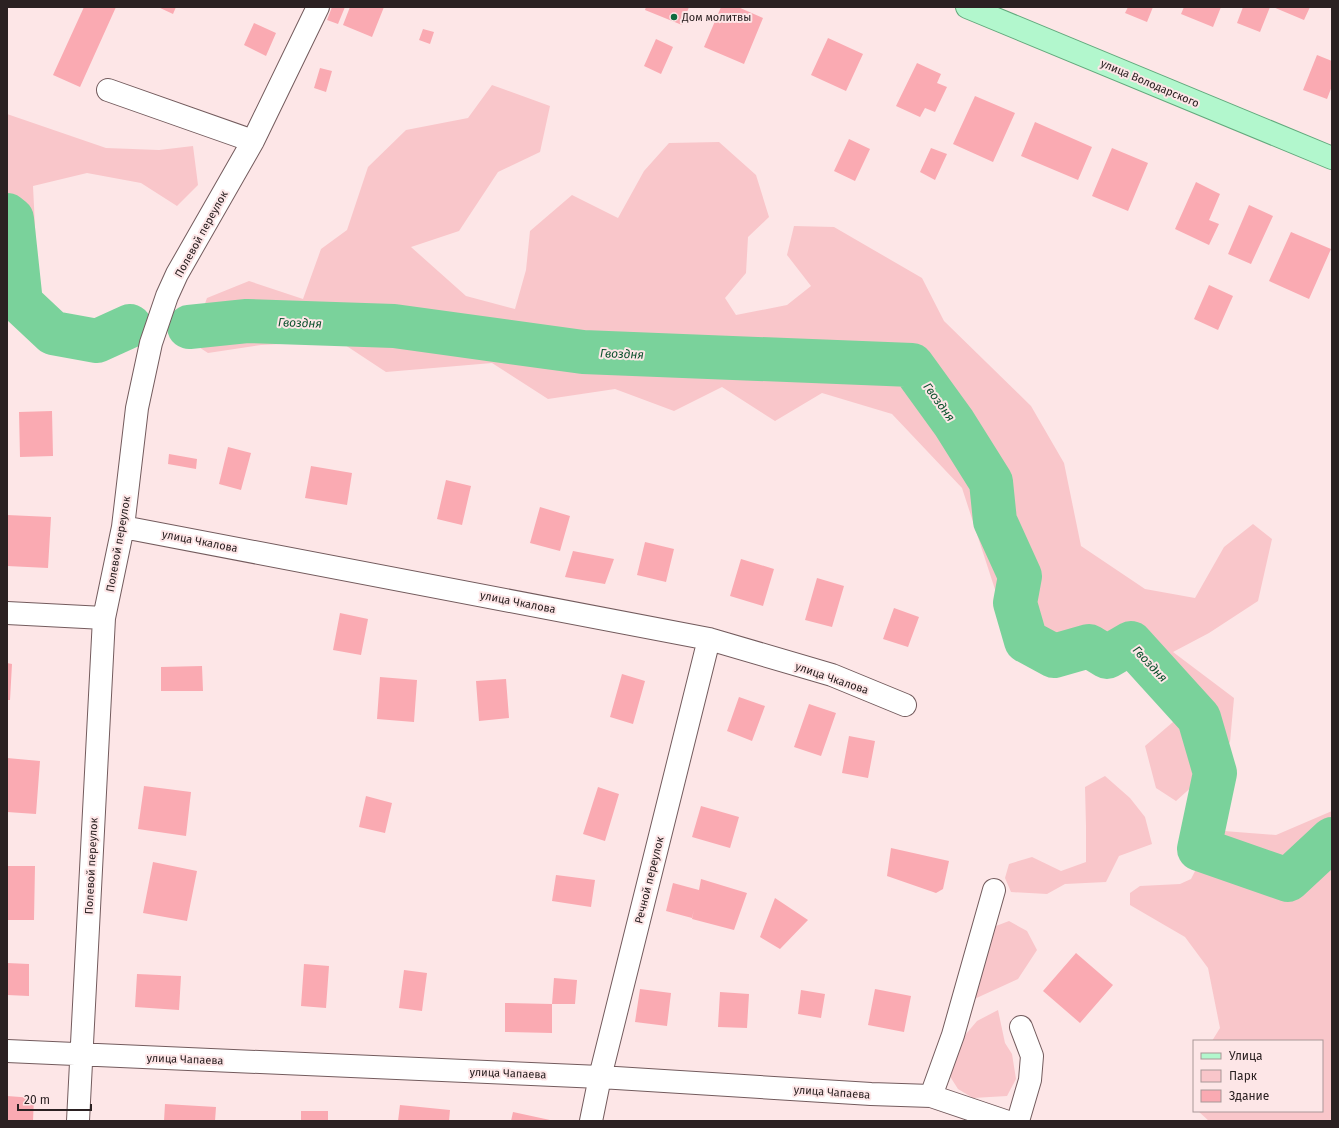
<svg xmlns="http://www.w3.org/2000/svg" width="1339" height="1128" viewBox="0 0 1339 1128" font-family="'Fira Sans',sans-serif">
  <style>
    .green { fill: #f9c6ca }
    .lines { fill: none; stroke-linecap: round; stroke-linejoin: round }
    .river { stroke: #7ad29b; stroke-width: 44 }
    .building { fill: #faaab2 }
    .minor-casing { stroke: #735b5d; stroke-width: 24 }
    .major-casing { stroke: #62a97c; stroke-width: 24 }
    .minor { stroke: #fff; stroke-width: 22 }
    .major { stroke: #b2f7cd; stroke-width: 22 }
    .poi-dot { fill: #0f6a3d; stroke: #fde6e7; stroke-width: 1.5 }
    .labels { text-anchor: middle; stroke-width: 4; stroke-linejoin: round; paint-order: stroke }
    .poi-label { font-size: 11px; fill: #2b2122; stroke: #fde6e7; text-anchor: start }
    .street-label { font-size: 11px; fill: #2b2122; stroke: #fde6e7 }
    .water-label { font-size: 12px; font-style: italic; fill: #0d522e; stroke: #fde6e7 }
  </style>
  <rect width="100%" height="100%" fill="#fde6e7"/>
  <!-- green -->
  <path class="green" d="M492,85L550,106L540,152L498,172L459,231L411,247L466,296L515,309L526,270L530,231L572,195L618,218L644,171L669,143L719,142L756,175L769,217L748,237L746,273L725,298L736,315L787,305L811,286L787,255L794,226L834,227L922,278L944,321L1031,406L1064,463L1081,546L1145,589L1195,598L1224,547L1253,524L1272,539L1258,601L1209,633L1173,652L1234,698L1230,742L1205,775L1176,801L1156,788L1145,746L1173,722L1162,685L1133,657L1038,671L1003,614L962,488L892,414L822,393L775,421L722,387L674,411L615,389L548,399L492,363L386,372L339,341L261,345L208,353L191,342L207,298L249,281L303,299L321,249L347,230L368,167L406,130L468,118Z
    M7,114L106,148L159,150L193,146L198,185L177,206L141,183L87,173L33,186L36,247L7,260Z
    M1105,776L1130,798L1145,817L1152,844L1119,856L1106,882L1065,884L1047,894L1011,892L1005,878L1009,864L1032,857L1061,871L1086,862V826L1085,787Z
    M1332,811V1121H1209L1198,1111H1322V1041H1212L1220,1028L1208,968L1185,937L1130,905V893L1140,886L1180,884L1191,879L1213,836L1224,831L1276,835Z
    M1009,921L1027,931L1037,950L1018,979L970,1001L976,974L996,926Z
    M998,1010L1005,1043L1012,1054L1016,1079L1007,1096L973,1098L958,1089L951,1078L950,1065L960,1041L977,1021Z"/>
  <g class="lines">
    <!-- river -->
    <path class="river" d="M7,215L12,219L21,303L53,333L97,341L130,326
      M189,327L247,321L394,326L583,352L912,365L954,423L991,482L995,521L1020,576L1015,603L1026,641L1054,656L1089,646L1107,657L1131,643L1199,718L1215,773L1199,849L1288,880L1332,839"/>
  </g>
  <!-- building -->
  <path class="building" d="M84,7H116L80,87L53,75Z
    M158,7H176L173,14Z
    M332,7H345L338,24L327,20Z
    M350,7H384L372,37L343,25Z
    M646,7H689L682,25L645,10Z
    M721,7H738L763,18L744,64L704,47Z
    M1128,7H1153L1147,22L1125,13Z
    M1184,7H1221L1213,27L1181,14Z
    M1243,7H1270L1260,32L1237,23Z
    M1273,7H1310L1304,20Z
    M254,23L276,33L266,56L244,45Z
    M423,29L434,32L430,44L419,40Z
    M828,38L863,54L846,91L811,75Z
    M656,39L673,47L661,74L644,66Z
    M1317,55L1332,61V86L1327,99L1303,90Z
    M917,63L941,74L937,83L947,87L935,112L925,108L920,117L896,106Z
    M320,68L332,71L326,92L314,88Z
    M975,96L1015,113L993,162L953,144Z
    M1035,122L1092,147L1078,180L1021,156Z
    M849,139L870,149L855,181L834,171Z
    M931,148L947,154L935,180L920,172Z
    M1112,148L1148,163L1128,211L1092,196Z
    M1196,182L1220,194L1209,220L1219,224L1209,245L1175,229Z
    M1249,205L1273,216L1251,264L1228,254Z
    M1291,232L1331,249L1309,299L1269,281Z
    M1209,285L1233,296L1218,330L1194,319Z
    M52,411L53,456L20,457L19,412Z
    M228,447L251,453L241,490L219,484Z
    M169,454L197,459L196,469L168,464Z
    M311,466L352,473L347,505L305,498Z
    M446,480L471,486L462,525L437,519Z
    M540,507L570,516L560,551L530,543Z
    M7,515L51,517L48,568L7,566Z
    M645,542L674,549L666,582L637,575Z
    M573,551L614,559L605,584L565,577Z
    M741,559L774,569L763,606L730,596Z
    M817,578L844,586L832,627L805,620Z
    M894,608L919,617L908,647L883,639Z
    M340,613L368,619L361,655L333,650Z
    M7,663L12,664L10,700H7Z
    M202,666L203,691H161V667Z
    M622,674L645,681L633,724L610,717Z
    M380,677L417,680L414,722L377,719Z
    M506,679L509,718L479,721L476,681Z
    M739,697L765,706L752,741L727,731Z
    M809,704L836,713L821,756L794,747Z
    M849,736L875,741L868,778L842,773Z
    M7,758L40,761L36,814L7,812Z
    M144,786L191,792L186,836L138,829Z
    M598,787L619,794L605,841L583,834Z
    M366,796L392,803L385,833L359,827Z
    M701,806L739,817L730,848L692,837Z
    M891,848L949,861L943,889L936,893L887,876Z
    M153,862L197,871L187,921L143,913Z
    M7,866H35L34,920H7Z
    M556,875L595,880L591,907L552,901Z
    M701,879L747,893L734,930L692,919L694,910L692,918L666,911L673,883L699,890Z
    M775,898L808,920L780,949L760,937Z
    M1076,953L1113,985L1080,1023L1043,991Z
    M7,963L29,964V996L7,995Z
    M304,964L329,966L326,1008L301,1006Z
    M404,970L427,973L422,1011L399,1008Z
    M137,974L181,976L179,1010L135,1007Z
    M554,978L577,980L575,1004H552V1033L505,1032V1003L552,1004Z
    M640,989L671,993L667,1026L635,1022Z
    M875,989L911,996L904,1032L868,1025Z
    M801,990L825,994L821,1018L798,1014Z
    M720,992L749,994L747,1028L718,1027Z
    M7,1096L34,1098L33,1121H7Z
    M165,1104L216,1107L215,1121H164Z
    M400,1105L450,1110L449,1121H398Z
    M301,1111H328V1121H301Z
    M513,1112L550,1120V1121H511Z"/>
  <g class="lines">
    <defs>
      <path id="minor" d="M108,90L253,141
        M123,527L709,639L832,675L905,705
        M7,613L104,618
        M7,1051L600,1077L871,1094L931,1096L1005,1121
        M931,1096L953,1035L994,890
        M78,1121L104,618L123,527L137,408L151,343L167,296L177,274L253,141L318,7
        M591,1121L600,1077L709,639
        M1018,1121L1030,1080L1032,1056L1021,1027"/>
      <path id="major" d="M967,7L1332,158"/>
    </defs>
    <!-- minor casing -->
    <use href="#minor" class="minor-casing"/>
    <!-- major casing -->
    <use href="#major" class="major-casing"/>
    <!-- minor -->
    <use href="#minor" class="minor"/>
    <!-- major -->
    <use href="#major" class="major"/>
  </g>
  <!-- markers -->
  <circle class="poi-dot" cx="674" cy="17" r="4"/>
  <g class="labels">
    <!-- poi labels -->
    <g class="poi-label">
      <text x="682" y="21">Дом молитвы</text>
    </g>
    <!-- street labels -->
    <g class="street-label">
      <text transform="translate(1150 83) rotate(23)" y="4">улица Володарского</text>
      <text transform="translate(201 234) rotate(-61)" y="4">Полевой переулок</text>
      <text transform="translate(200 541) rotate(11)" y="4">улица Чкалова</text>
      <text transform="translate(118 544) rotate(-80)" y="4">Полевой переулок</text>
      <text transform="translate(518 602) rotate(11)" y="4">улица Чкалова</text>
      <text transform="translate(832 678) rotate(19)" y="4">улица Чкалова</text>
      <text transform="translate(91 866) rotate(-87)" y="4">Полевой переулок</text>
      <text transform="translate(649 880) rotate(-76)" y="4">Речной переулок</text>
      <text transform="translate(185 1059) rotate(2)" y="4">улица Чапаева</text>
      <text transform="translate(508 1073) rotate(2)" y="4">улица Чапаева</text>
      <text transform="translate(832 1092) rotate(4)" y="4">улица Чапаева</text>
    </g>
    <!-- water labels -->
    <g class="water-label">
      <text transform="translate(300 323) rotate(2)" y="4">Гвоздня</text>
      <text transform="translate(622 354) rotate(2)" y="4">Гвоздня</text>
      <text transform="translate(939 402) rotate(54)" y="4">Гвоздня</text>
      <text transform="translate(1150 664) rotate(47)" y="4">Гвоздня</text>
    </g>
  </g>
  <!-- border -->
  <rect width="1339" height="1128" fill="none" stroke="#2b2122" stroke-width="16"/>
  <!-- legend -->
  <rect x="1193" y="1040" width="130" height="72" fill="#fde6e7" stroke="#a99798"/>
  <rect x="1201" y="1053" width="20" height="6" fill="#b2f7cd" stroke="#a99798"/>
  <text x="1229" y="1060" font-size="12" fill="#2b2122">Улица</text>
  <rect x="1201" y="1070" width="20" height="12" fill="#f9c6ca" stroke="#a99798"/>
  <text x="1229" y="1080" font-size="12" fill="#2b2122">Парк</text>
  <rect x="1201" y="1090" width="20" height="12" fill="#faaab2" stroke="#a99798"/>
  <text x="1229" y="1100" font-size="12" fill="#2b2122">Здание</text>
  <!-- scale -->
  <path d="M18 1104v6h73v-6" fill="none" stroke="#2b2122" stroke-width="2"/>
  <text x="24" y="1104" font-size="12" fill="#2b2122" stroke="#fde6e7" stroke-width="3" paint-order="stroke">20 m</text>
</svg>
